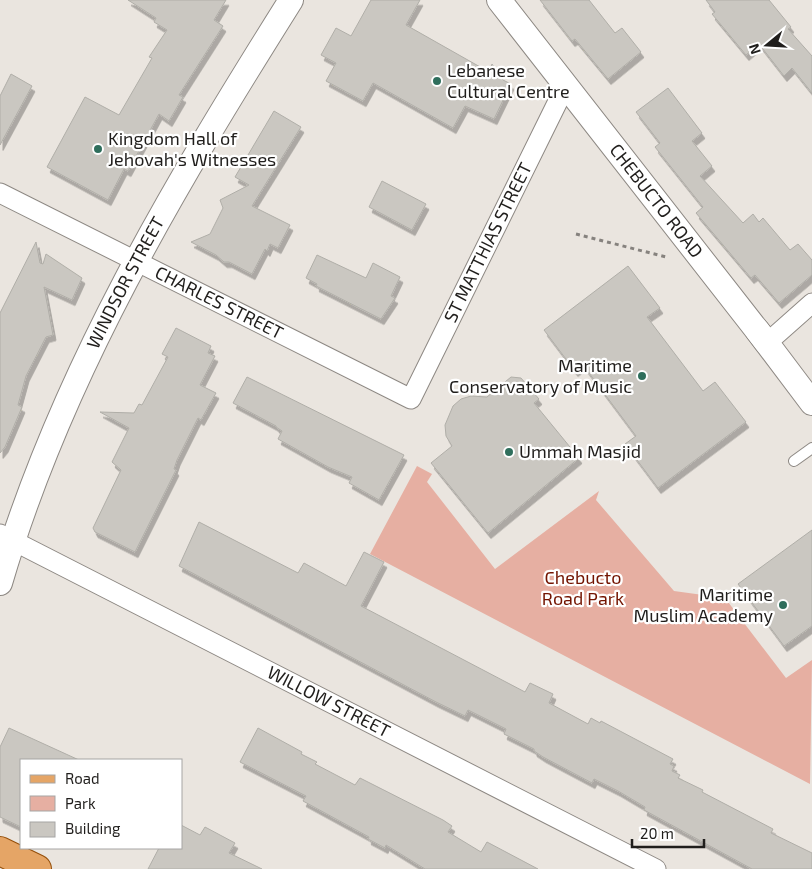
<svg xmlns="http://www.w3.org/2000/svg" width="812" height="869" viewBox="0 0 812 869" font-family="'Exo 2',sans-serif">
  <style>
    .green { fill: #e6afa2 }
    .building { fill: #cac7c1; stroke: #b0aea8; filter: url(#shadow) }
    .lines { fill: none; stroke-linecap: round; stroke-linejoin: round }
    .service-casing { stroke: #8d8883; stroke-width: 12 }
    .minor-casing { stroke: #8d8883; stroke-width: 21 }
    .tertiary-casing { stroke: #8d8883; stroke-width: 26 }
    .primary-casing { stroke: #954f0a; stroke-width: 30 }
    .path { stroke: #86827e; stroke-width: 3; stroke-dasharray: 4 4; stroke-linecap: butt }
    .service { stroke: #fff; stroke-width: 10 }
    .minor { stroke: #fff; stroke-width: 19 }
    .tertiary { stroke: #fff; stroke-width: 24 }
    .primary { stroke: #e5a566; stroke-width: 28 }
    .poi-dot { fill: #2f6e5c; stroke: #fff; stroke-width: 2 }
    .labels { text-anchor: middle; stroke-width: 4.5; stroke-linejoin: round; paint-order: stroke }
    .poi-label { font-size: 18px; fill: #201e1c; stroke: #fff; text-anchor: start }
    .street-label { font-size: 18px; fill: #201e1c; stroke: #fff }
    .park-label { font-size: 18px; fill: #731401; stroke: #fff }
  </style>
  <defs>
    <filter id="shadow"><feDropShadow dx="3" dy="5.5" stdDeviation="0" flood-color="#0004"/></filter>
  </defs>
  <rect width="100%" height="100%" fill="#eae5df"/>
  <!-- green -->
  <path class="green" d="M417,466L432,474L427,482L495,569L599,491L596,500L674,591L725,598L786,678L812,660L810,784L370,554Z"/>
  <!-- building -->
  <path class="building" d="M128,0H226L214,20L223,26L179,95L183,97L169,121L159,114L128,171L124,169L108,200L47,167L85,97L119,115L152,58L149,57L167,30L154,22L156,18Z
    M371,0H420L406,25L489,72L492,64L503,80L511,84L494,119L465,106L453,128L373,83L363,101L326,81L336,63L321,55L336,28L351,36Z
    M540,0H589L615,33L622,28L641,52L608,79L575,39L572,41Z
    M706,0H769L791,27L788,29L812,56V93L792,68L784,76L759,44L746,55L712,14L715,12Z
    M11,74L32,86L0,145V96Z
    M668,88L702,133L692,141L712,166L700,176L743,223L753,214L759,222L763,218L790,250L798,244L812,260V275L779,303L755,275L751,278L696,213L703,207L655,147L660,143L636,112Z
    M274,111L301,127L252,206L290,225L278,248L270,244L267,251L265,249L252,274L229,262H224L216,255L191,242L210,234L223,208L220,200L249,185L235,177Z
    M382,181L426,204L412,230L369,207Z
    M36,242L40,263L43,264L46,254L82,278L72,300L44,287L53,335L46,337L26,376L18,405L22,407L5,447L0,453V313Z
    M317,255L366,278L373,263L400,277L391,296L395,298L381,319L316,286L317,284L306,278Z
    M628,266L660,308L647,317L703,391L715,382L746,422L658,488L625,444L636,436L583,365L575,371L544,330Z
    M176,328L211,346L208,353L215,356L200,385L216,393L201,420L198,418L177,460L174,469L176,470L135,552L95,532L93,528L121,470L112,462L129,428L100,412L134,413L139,404L142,405L168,357L162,354Z
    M247,377L404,455L379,500L349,483L352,477L328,467L278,439L282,431L276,427V426L233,403Z
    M511,377L521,378L539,399L534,403L579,458L488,533L431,463L452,446L446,436L445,425L453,406L461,399L471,396L487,397Z
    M199,522L298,573L304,563L346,586L364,552L384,562L361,606L525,692L530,683L553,694L549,703L588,724L591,718L600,723L601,721L673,759L670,764L674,766L672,771L680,775L678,778L703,790L702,792L773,829L771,833L812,853V869H752L644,810L645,807L618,791L594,779L592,783L543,757L534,751V749L504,734L506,729L468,710L465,716L436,702L179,566Z
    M812,530V626L784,646L738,584Z
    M9,728L79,760H21V827L0,817V747Z
    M258,728L302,752L301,754L317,762L315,764L355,785L360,778L443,820L452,826L448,832L481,852L487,842L538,869H425L386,845L385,848L368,839L369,837L303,801L306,796L240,762Z
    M181,825L200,835L205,827L235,843L229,853L262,869H148L159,848H181Z"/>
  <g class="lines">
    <defs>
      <path id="service" d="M794,461L812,448"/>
      <g id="minor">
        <path id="s1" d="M0,193L411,399L565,87"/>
        <path d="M767,343L812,303"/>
        <path id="s2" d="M0,534L656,869"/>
      </g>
      <g id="tertiary">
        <path id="s3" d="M499,0L767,343"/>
        <path d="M757,330L812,403"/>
        <path id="s4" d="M0,583C61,374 176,183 291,0"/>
      </g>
      <path id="primary" d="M0,851L37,869"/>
    </defs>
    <!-- service casing -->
    <use href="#service" class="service-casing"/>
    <!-- minor casing -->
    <use href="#minor" class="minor-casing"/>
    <!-- tertiary casing -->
    <use href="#tertiary" class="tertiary-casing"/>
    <!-- primary casing -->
    <use href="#primary" class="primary-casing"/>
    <!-- path -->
    <path class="path" d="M576,234L666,257"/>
    <!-- service -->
    <use href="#service" class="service"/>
    <!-- minor -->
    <use href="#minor" class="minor"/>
    <!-- tertiary -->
    <use href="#tertiary" class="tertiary"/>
    <!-- primary -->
    <use href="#primary" class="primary"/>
  </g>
  <!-- markers -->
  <g class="poi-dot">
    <circle cx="437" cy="81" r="5"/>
    <circle cx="98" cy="149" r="5"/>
    <circle cx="642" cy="376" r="5"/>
    <circle cx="509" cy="452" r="5"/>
    <circle cx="783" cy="605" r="5"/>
  </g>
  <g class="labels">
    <!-- poi labels -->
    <g class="poi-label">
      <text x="447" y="77">Lebanese<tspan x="447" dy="21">Cultural Centre</tspan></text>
      <text x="108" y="145">Kingdom Hall of<tspan x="108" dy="21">Jehovah's Witnesses</tspan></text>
      <text x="632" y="372" text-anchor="end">Maritime<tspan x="632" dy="21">Conservatory of Music</tspan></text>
      <text x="519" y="458">Ummah Masjid</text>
      <text x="773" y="601" text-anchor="end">Maritime<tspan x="773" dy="21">Muslim Academy</tspan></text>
    </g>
    <!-- street labels -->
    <g class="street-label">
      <text dy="6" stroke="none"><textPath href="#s3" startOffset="255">CHEBUCTO ROAD</textPath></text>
      <text dy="6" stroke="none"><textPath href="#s1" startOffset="634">ST MATTHIAS STREET</textPath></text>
      <text dy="6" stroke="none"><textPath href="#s4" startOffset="326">WINDSOR STREET</textPath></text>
      <text dy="6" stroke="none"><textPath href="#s1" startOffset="245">CHARLES STREET</textPath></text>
      <text dy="6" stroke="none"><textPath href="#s2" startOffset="369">WILLOW STREET</textPath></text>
    </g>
    <!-- park labels -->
    <g class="park-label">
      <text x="583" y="584">Chebucto<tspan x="583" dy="21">Road Park</tspan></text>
    </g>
  </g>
  <!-- legend -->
  <rect x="20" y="759" width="162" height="90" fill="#ffffff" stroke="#a6a5a4"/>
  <rect x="30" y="775" width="25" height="8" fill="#e5a566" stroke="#a6a5a4"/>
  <text x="65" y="784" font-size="15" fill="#201e1c">Road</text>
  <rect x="30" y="796" width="25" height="15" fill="#e6afa2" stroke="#a6a5a4"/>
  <text x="65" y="809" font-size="15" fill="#201e1c">Park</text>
  <rect x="30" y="822" width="25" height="15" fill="#cac7c1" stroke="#a6a5a4"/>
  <text x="65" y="834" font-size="15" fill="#201e1c">Building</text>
  <!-- north arrow -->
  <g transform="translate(767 45) rotate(252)" stroke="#ffffff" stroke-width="4" paint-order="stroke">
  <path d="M0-4L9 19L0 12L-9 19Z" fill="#201e1c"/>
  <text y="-8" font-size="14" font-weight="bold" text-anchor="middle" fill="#201e1c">N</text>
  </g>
  <!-- scale -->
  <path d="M632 839v8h72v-8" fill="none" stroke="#201e1c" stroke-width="2.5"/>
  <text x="640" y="839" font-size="15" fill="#201e1c" stroke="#ffffff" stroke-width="4" paint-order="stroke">20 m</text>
</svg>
